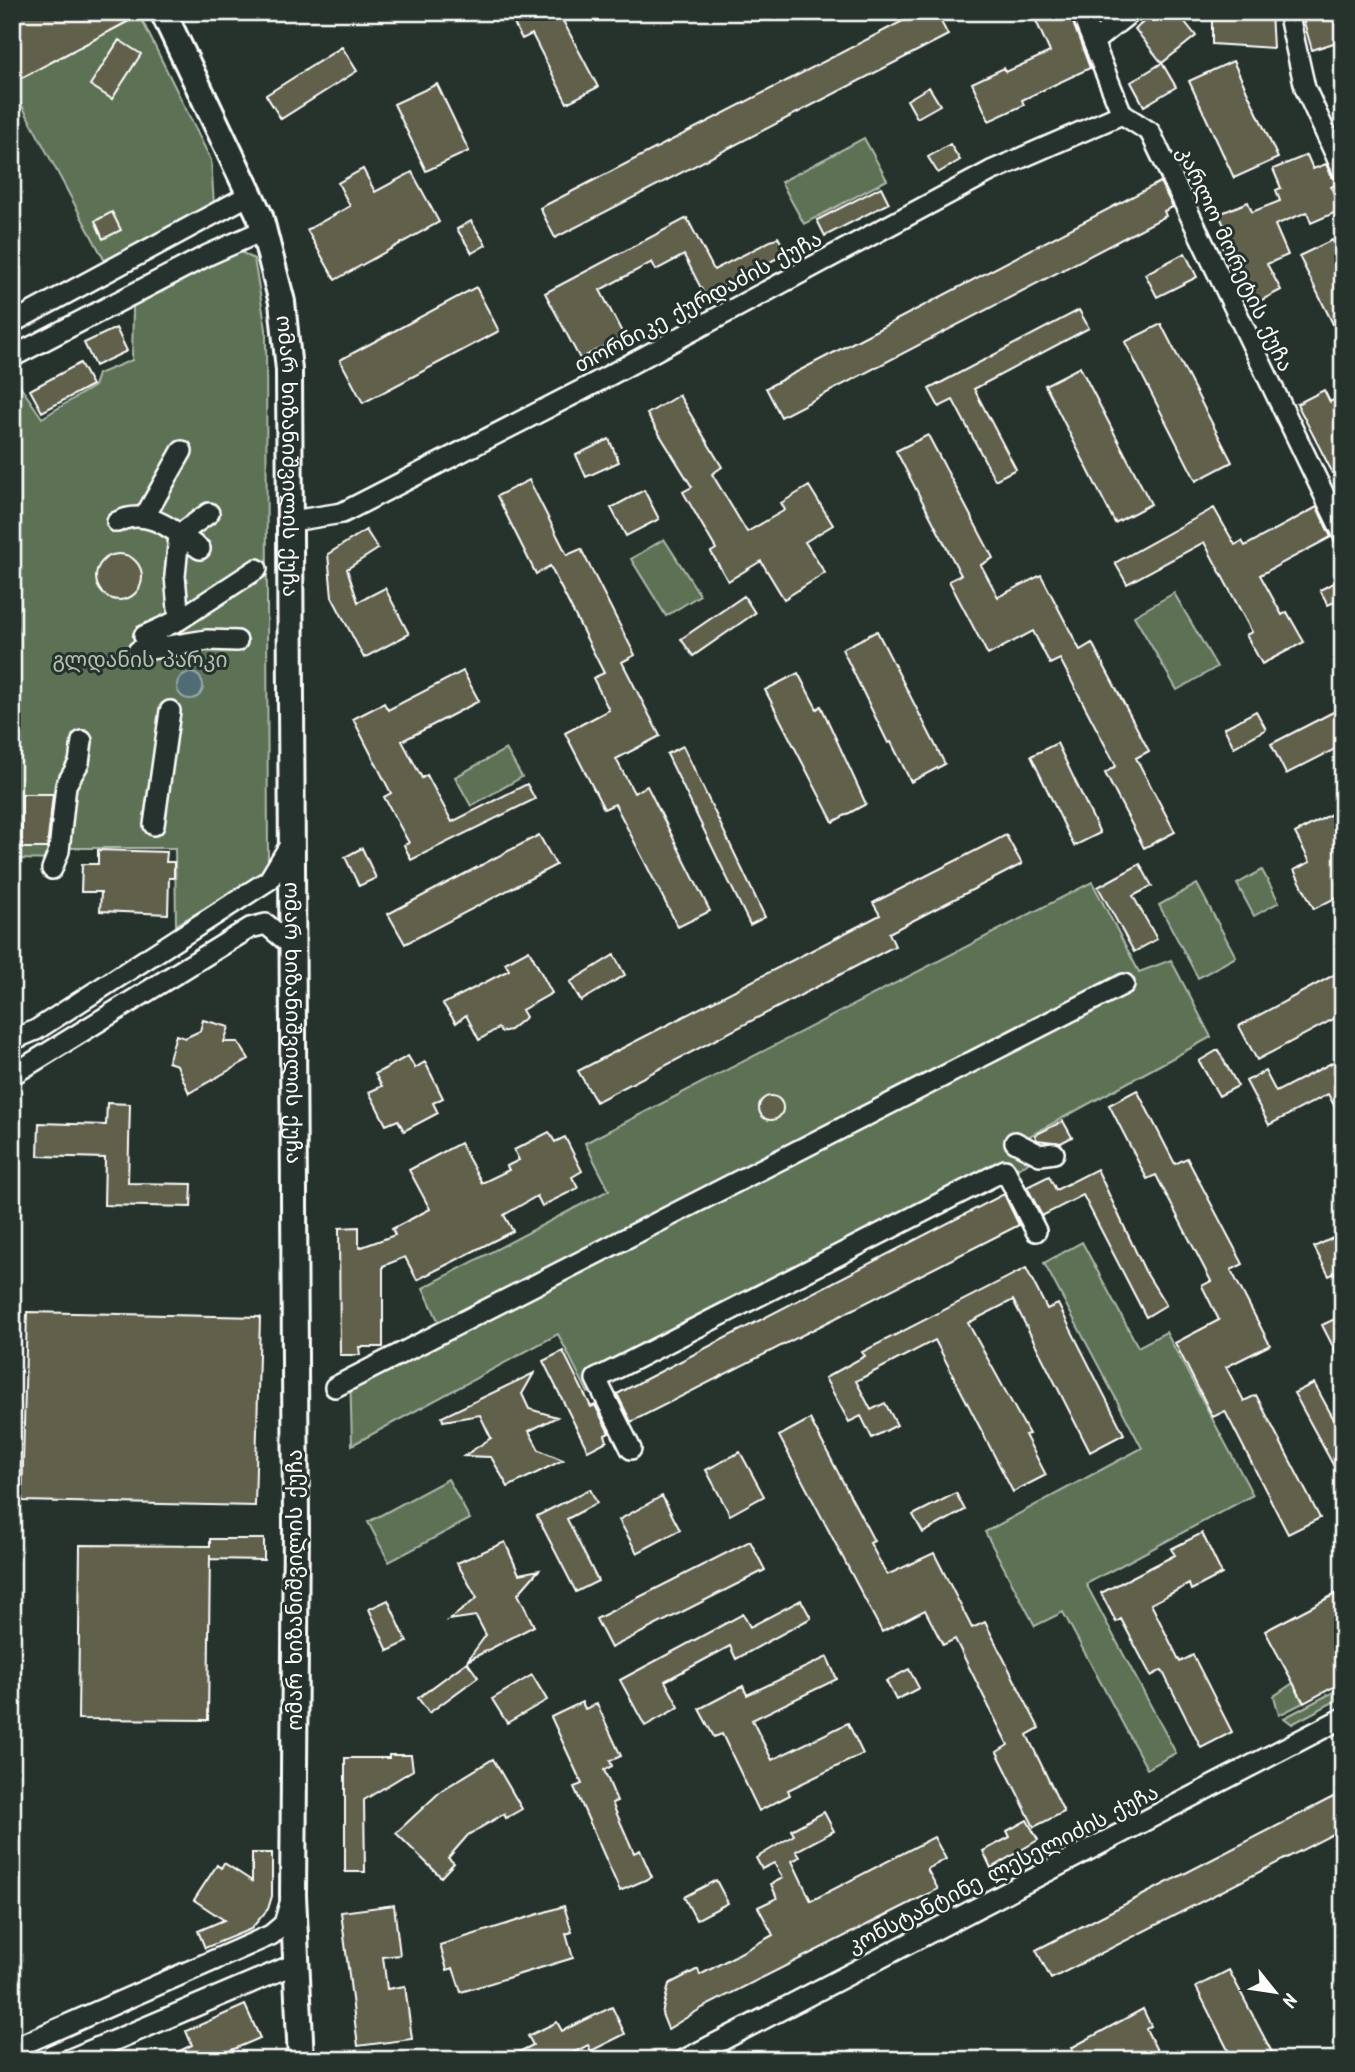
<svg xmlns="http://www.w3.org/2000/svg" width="1355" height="2072" viewBox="0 0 1355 2072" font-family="Kalam,'Noto Sans Georgian',sans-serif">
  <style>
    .green { fill: #5d7255; stroke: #aeb8aa; stroke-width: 2 }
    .water { fill: #4f6c75; stroke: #95a7ac; stroke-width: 2 }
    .building { fill: #61604c; stroke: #fff; stroke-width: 2 }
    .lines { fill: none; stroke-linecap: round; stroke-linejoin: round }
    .minor-casing { stroke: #fff; stroke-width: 24 }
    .major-casing { stroke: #fff; stroke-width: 30 }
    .minor { stroke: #26332d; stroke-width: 19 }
    .major { stroke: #26332d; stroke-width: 24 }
    .labels { text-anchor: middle; stroke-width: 6; stroke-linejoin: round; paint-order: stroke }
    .street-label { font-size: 21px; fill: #fff; stroke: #26332d }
    .park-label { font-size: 21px; fill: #b6c0b2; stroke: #26332d }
  </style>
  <rect width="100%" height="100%" fill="#26332d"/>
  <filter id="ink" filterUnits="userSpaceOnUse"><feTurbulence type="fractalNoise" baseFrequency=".0143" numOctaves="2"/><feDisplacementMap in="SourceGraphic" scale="14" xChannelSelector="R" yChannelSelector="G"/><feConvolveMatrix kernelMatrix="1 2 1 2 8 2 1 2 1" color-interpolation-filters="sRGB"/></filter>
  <g filter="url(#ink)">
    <!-- green -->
    <path class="green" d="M138,12L211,160L214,205L108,267L12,87V50Z
      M864,138L887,180L804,224L781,182Z
      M239,251L254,259L266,329L268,863L257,877L176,925L175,848H63V860L12,859V374L42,418L94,386L98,374L132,360L133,306Z
      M664,539L700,595L666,616L631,559Z
      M1174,593L1217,667L1177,690L1134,616Z
      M506,749L522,777L471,806L455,777Z
      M1262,870L1279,902L1254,916L1237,884Z
      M1092,882L1139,972L1171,960L1211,1037L1026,1138L1036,1159L588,1393L558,1334L352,1445L350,1372L442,1329L423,1288L609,1190L585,1143Z
      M1197,884L1236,957L1198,978L1159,905Z
      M1082,1242L1138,1347L1166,1332L1253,1495L1086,1584L1176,1753L1147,1769L1063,1612L1035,1626L985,1532L1142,1448L1044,1263Z
      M448,1479L470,1519L389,1562L368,1522Z
      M1293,1683L1303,1703L1279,1715L1274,1696Z
      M1343,1687V1697L1292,1724L1284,1718Z"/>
    <!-- water -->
    <path class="water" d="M177 686a13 13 0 1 1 26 0a13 13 0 1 1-26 0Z"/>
    <!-- building -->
    <path class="building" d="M12,12H146L12,83Z
      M508,12H546L551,22L561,17L598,87L567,103L532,34L522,39Z
      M920,12H936L948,35L555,238L540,208Z
      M1032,12H1069L1090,68L1022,100L1024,105L989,121L972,83L1004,68L1006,72L1050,52Z
      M1156,12H1177L1196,36L1162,63L1135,29Z
      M1212,12H1271L1273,48L1212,44Z
      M1301,12H1337L1343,40L1312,50Z
      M119,40L141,54L112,99L90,85Z
      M342,47L357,71L281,119L266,95Z
      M1233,61L1278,158L1234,178L1189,81Z
      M1162,63L1176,87L1144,106L1131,82Z
      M437,84L469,151L426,171L394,104Z
      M929,87L940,105L917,118L907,100Z
      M950,144L960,160L938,173L928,157Z
      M1307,155L1313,169L1326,164L1332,177L1340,183L1331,187L1341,210L1311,223L1307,212L1275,225L1288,255L1267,264L1281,290L1256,303L1235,262L1229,264L1222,246L1231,242L1219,214L1248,202L1252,212L1280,201L1276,190L1281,188L1273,169Z
      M363,169L375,192L412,172L439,222L335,280L307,230L350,206L338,183Z
      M1160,182L1173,207L1164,211L1166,216L781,417L766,388Z
      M881,187L889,203L825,236L817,220Z
      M112,212L121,230L103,239L95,221Z
      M687,218L714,270L778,237L787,253L705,296L684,255L656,270L652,262L600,290L624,336L580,359L545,293Z
      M471,221L486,245L472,253L457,229Z
      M1332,240L1343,263V344L1299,256Z
      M1185,253L1197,277L1157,297L1145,274Z
      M476,287L499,331L363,403L340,360Z
      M1079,310L1089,328L974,389L1016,469L995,480L953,400L939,407L929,389Z
      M1161,324L1232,462L1196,481L1125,342Z
      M116,328L127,351L95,366L84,343Z
      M80,363L92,385L42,412L30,390Z
      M1080,367L1151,504L1115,523L1045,385Z
      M1324,390L1330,402L1343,395V493L1297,404Z
      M679,395L722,467L712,474L747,532L785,510L781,503L809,486L833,525L805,542L825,573L784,599L761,561L728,581L711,552L716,549L683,492L692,487L647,414Z
      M928,435L993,558L981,565L998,597L1041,575L1080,650L1092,643L1149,751L1136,758L1175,832L1144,848L1105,773L1116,766L1060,659L1050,664L1033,631L988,655L949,581L961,575L896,451Z
      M609,439L619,462L586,477L576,455Z
      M529,480L567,555L581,549L635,655L622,662L660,736L616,759L634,793L647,786L710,911L678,927L615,804L604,809L565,733L609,710L593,678L604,673L550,566L536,574L497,496Z
      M644,490L659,519L626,536L611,508Z
      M1317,507L1331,537L1260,575L1282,615L1287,612L1304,642L1262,664L1246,635L1252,632L1204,542L1127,584L1115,563L1214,508L1235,545L1242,541L1245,546Z
      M366,530L378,549L347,569L358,602L385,588L409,634L364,658L332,597L328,554Z
      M96 577a23 23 0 1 1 46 0a23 23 0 1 1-46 0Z
      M1343,578V598L1328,605L1320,590Z
      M744,596L755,613L693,656L681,639Z
      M877,631L945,764L911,782L891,742L888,743L842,649Z
      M463,671L479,701L402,741L422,778L427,775L452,822L527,784L535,799L411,860L404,845L409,843L384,797L391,793L353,719L384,703L388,710Z
      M798,673L817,709L821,706L866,804L833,822L765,690Z
      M1343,707V745L1286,774L1271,744Z
      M1256,711L1266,729L1234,747L1224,728Z
      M1057,743L1100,833L1074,846L1031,756Z
      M683,746L765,917L750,925L667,754Z
      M22,794H53L47,848H22Z
      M1343,808V894L1314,909L1294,870L1310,862L1295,833Z
      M539,835L556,865L405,944L388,914Z
      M1006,835L1022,864L889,933L895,946L596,1102L578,1071L880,915L873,903Z
      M362,848L376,878L359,886L345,857Z
      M98,850L167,852L166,862H174V878H169L168,914L100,911L101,892H81L82,864H98Z
      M1140,864L1152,886L1133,896L1157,939L1134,952L1098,887Z
      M529,950L552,993L522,1010L526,1017L510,1030L501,1032L498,1028L479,1040L466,1015L456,1023L443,1004L509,970L505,963Z
      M614,955L625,975L581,1001L570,982Z
      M1343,970V1014L1257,1060L1239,1026Z
      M203,1020L229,1027L224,1042H238L249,1059L189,1093L177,1065L168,1062L176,1035L185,1038L200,1031Z
      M1218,1050L1238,1086L1219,1096L1199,1061Z
      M408,1056L415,1068L425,1062L443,1098L433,1103L438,1113L404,1131L398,1120L386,1125L369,1092L382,1086L375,1074Z
      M1343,1057V1122L1328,1094L1269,1125L1246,1081L1265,1071L1276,1092Z
      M1137,1090L1175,1164L1187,1158L1243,1264L1231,1270L1270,1345L1226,1367L1244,1401L1256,1395L1320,1518L1288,1534L1225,1411L1213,1417L1175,1343L1219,1320L1202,1286L1211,1281L1156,1175L1147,1179L1109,1105Z
      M759 1108a12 12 0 1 1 24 0a12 12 0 1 1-24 0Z
      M107,1103L130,1104L128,1183L192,1184L191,1207L104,1205L105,1158L38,1156L39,1123L106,1125Z
      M1063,1121L1072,1137L1061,1143L1037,1140L1035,1135Z
      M549,1132L555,1142L565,1137L582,1171L572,1177L578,1188L542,1206L537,1196L504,1215L513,1231L417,1280L405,1257L383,1266V1347H359L360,1355H340L339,1228L359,1227V1248L395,1235L392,1229L430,1209L409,1170L460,1143L482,1183L509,1170L507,1166L519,1160L514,1150Z
      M1097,1169L1145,1271L1166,1305L1146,1317L1083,1195L1042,1216L1027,1187L1049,1176L1056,1190Z
      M1004,1194L1019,1225L631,1422L617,1394Z
      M1343,1233V1269L1329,1276L1314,1247Z
      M1026,1268L1047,1309L1058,1304L1124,1434L1090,1452L1013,1300L968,1323L1029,1434L1025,1435L1046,1475L1013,1492L935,1340L856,1381L871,1410L885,1403L897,1425L872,1438L861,1416L849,1422L825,1378L865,1356L862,1352Z
      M27,1312L260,1317L255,1506L22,1501Z
      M1343,1315V1366L1322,1325Z
      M563,1351L591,1407L595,1405L609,1433L605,1435L607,1441L588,1451L543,1361Z
      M534,1373L522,1394L529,1409L557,1417L529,1431L539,1450L563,1460L508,1487L491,1457L464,1456L491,1438L480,1415L443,1421L442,1417Z
      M1314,1383L1343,1436V1483L1294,1393Z
      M810,1419L874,1541L870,1543L887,1575L934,1553L972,1628L985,1622L1039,1728L1027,1735L1064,1812L1034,1827L997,1752L1008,1745L955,1639L943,1645L925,1610L882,1632L779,1436Z
      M740,1452L764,1496L730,1515L706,1470Z
      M590,1489L597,1503L567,1519L598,1581L576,1592L537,1516Z
      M956,1493L965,1510L923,1533L913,1515Z
      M662,1496L680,1530L637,1553L619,1520Z
      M1202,1533L1222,1574L1191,1590L1189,1584L1151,1604L1180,1662L1193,1655L1232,1732L1201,1748L1162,1670L1151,1676L1121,1619L1116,1622L1101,1593L1175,1555L1171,1549Z
      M210,1539H264V1560L210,1559V1554L208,1720L78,1719L80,1545L210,1546Z
      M750,1541L765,1570L611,1648L596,1619Z
      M505,1542L519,1574L539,1570L518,1594L534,1626L467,1661L486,1635L476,1616L449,1620L477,1598L457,1563Z
      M1343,1590V1682L1304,1703L1265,1631Z
      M388,1600L407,1642L388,1651L369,1609Z
      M801,1600L811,1618L736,1659L730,1646L665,1681L679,1707L645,1726L620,1680L743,1614L750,1627Z
      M827,1657L837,1679L752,1720L772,1760L848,1723L863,1754L788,1790L790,1795L759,1811L722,1734L714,1737L699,1709L743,1686L747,1695Z
      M467,1662L478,1677L429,1713L418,1698Z
      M909,1669L919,1688L896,1700L886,1681Z
      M532,1675L547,1700L507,1723L492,1699Z
      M582,1702L585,1709L597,1704L621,1756L610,1761L612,1766L604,1770L617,1801L612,1803L634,1853L640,1850L652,1877L620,1891L574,1787L582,1784L551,1717Z
      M389,1755H411L413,1770L364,1800L365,1872H345V1758H389Z
      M493,1759L522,1809L506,1818L504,1814L468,1835L448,1858L454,1863L441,1877L396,1833L442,1790Z
      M1343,1792V1829L1051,1979L1036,1950Z
      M824,1812L834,1831L796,1851L800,1857L792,1861L811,1901L934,1837L946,1859L927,1869L938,1889L702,2008L668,2029L662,2014L669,1984L698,1969L700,1975L773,1935L758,1907L777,1898L771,1884L783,1878L774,1863L762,1869L756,1858L794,1835L791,1830Z
      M1027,1820L1038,1840L991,1868L983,1851L1010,1837L1007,1831Z
      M252,1853H272V1896L268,1909L251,1929L205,1948L198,1931L224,1920L194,1900L217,1865L221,1868L224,1863L252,1881Z
      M716,1880L728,1903L696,1920L684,1897Z
      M394,1905L400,1955L383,1957L387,1989L405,1986L412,2039L358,2046L341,1912Z
      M564,1906L572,1932L566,1934L573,1958L461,1992L453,1968L447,1970L440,1945Z
      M1229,1970L1276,2060H1233L1196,1987Z
      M245,2005L260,2038L222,2054L225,2060H161L192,2045L186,2031Z
      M612,2007L625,2034L591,2051L588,2045L559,2060H503L533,2045L528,2036L557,2022L562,2031Z
      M1143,2009L1151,2026L1146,2029L1162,2060H1078L1071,2048Z"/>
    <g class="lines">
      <defs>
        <path id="minor" d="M1081,12L1122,114L1150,132L1343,534
          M1288,12L1305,88L1343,171
          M1093,42L1131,12
          M12,323L251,194
          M12,357L208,255L264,230
          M145,516L182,451
          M292,521L342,513L582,390L991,171L1122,114
          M117,522C149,506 175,532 200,549
          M179,620L175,576L179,535L209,513
          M144,636L179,620L257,569
          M138,651L207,640L237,641
          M154,825L170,711
          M52,869L59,851L66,785L79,763L82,741
          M12,1040L36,1030L269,880L290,845
          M12,1075L250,928L266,924L291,945
          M1015,1142L1040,1155L1054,1153
          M335,1387L1124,984
          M631,1449L596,1379L1005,1170L1036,1231
          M12,2049L271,1935L284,1924L291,1900
          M68,2060L295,1964
          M684,2060L1343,1718"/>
        <g id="major">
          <path id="s1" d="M163,12L260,216L282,302L289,370L296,1526L293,1895L301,2060"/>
        </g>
      </defs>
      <!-- minor casing -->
      <use href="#minor" class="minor-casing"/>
      <!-- major casing -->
      <use href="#major" class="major-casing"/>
      <!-- minor -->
      <use href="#minor" class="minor"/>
      <!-- major -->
      <use href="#major" class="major"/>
    </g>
  </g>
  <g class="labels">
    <!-- street labels -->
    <g class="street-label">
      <text transform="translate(1235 259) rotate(65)" y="7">კარლო მორეტის ქუჩა</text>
      <text transform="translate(698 302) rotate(-28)" y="7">თორნიკე ქურდაძის ქუჩა</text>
      <text dy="7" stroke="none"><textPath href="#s1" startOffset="469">ომარ ხიზანიშვილის ქუჩა</textPath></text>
      <text dy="7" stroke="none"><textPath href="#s1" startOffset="1036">ომარ ხიზანიშვილის ქუჩა</textPath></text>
      <text transform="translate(295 1590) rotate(-90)" y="7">ომარ ხიზანიშვილის ქუჩა</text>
      <text transform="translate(1003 1869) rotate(-27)" y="7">კონსტანტინე ლესელიძის ქუჩა</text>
    </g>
    <!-- park labels -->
    <g class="park-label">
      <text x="140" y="667">გლდანის პარკი</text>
    </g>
  </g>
  <!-- margin -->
  <rect width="1355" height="2072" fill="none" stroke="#26332d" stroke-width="42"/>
  <rect x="21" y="21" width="1313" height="2030" fill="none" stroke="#fff" stroke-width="2.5" filter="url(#ink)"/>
  <!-- north arrow -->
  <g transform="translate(1275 1992) rotate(120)" stroke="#26332d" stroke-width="5" paint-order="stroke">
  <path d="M0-5L12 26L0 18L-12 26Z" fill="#ffffff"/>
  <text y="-10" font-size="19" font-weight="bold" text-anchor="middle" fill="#ffffff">N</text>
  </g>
</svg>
